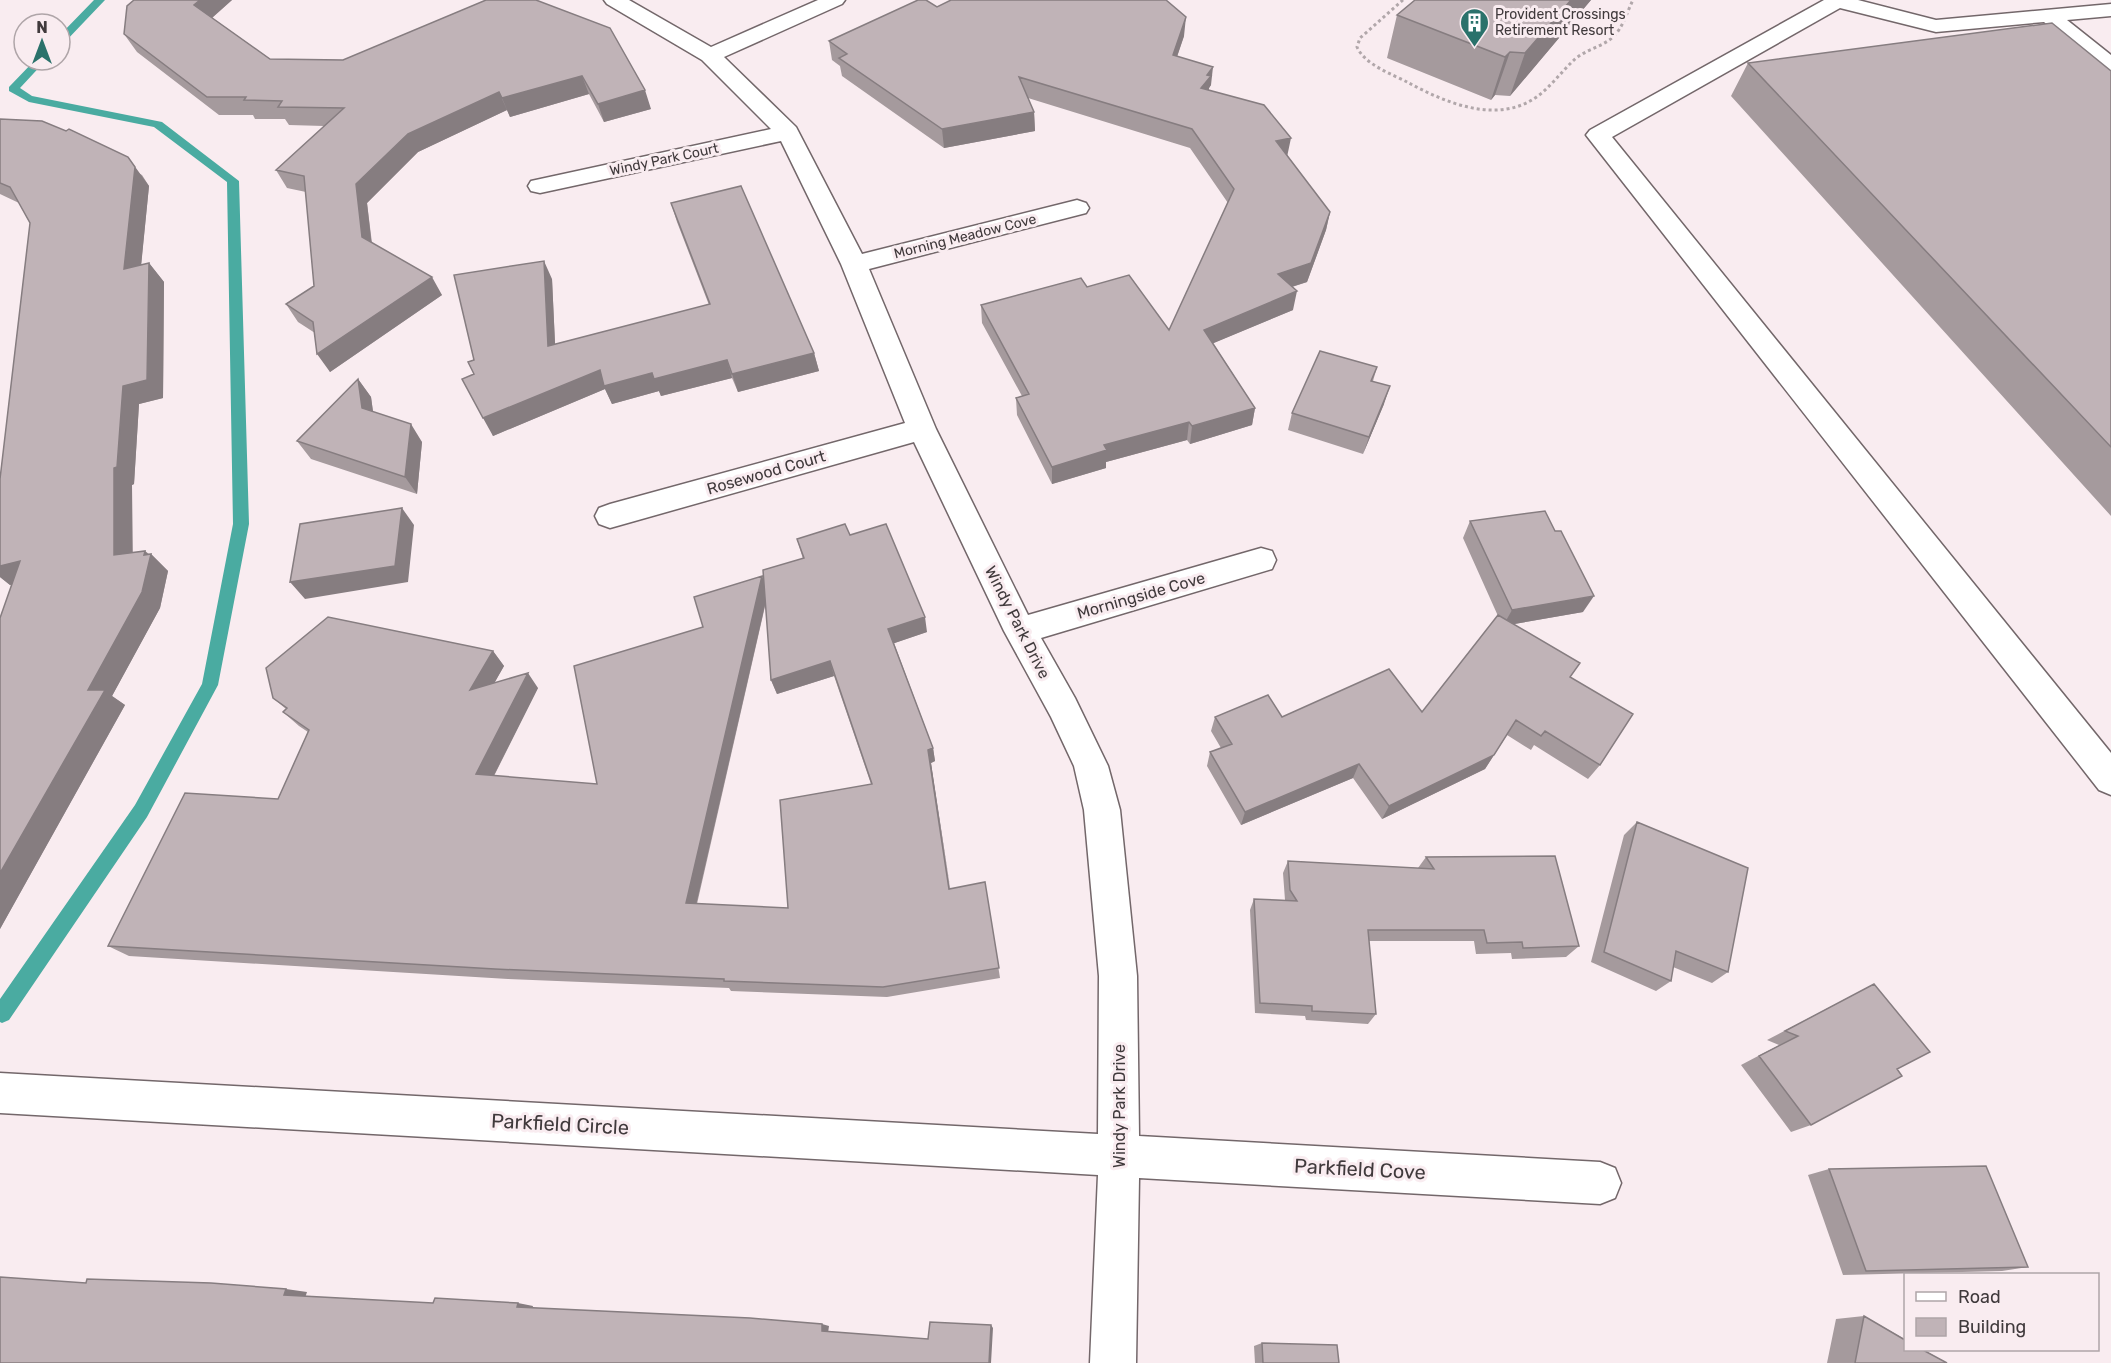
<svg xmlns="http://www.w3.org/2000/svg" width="2111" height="1363" viewBox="0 0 2111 1363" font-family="Rubik,sans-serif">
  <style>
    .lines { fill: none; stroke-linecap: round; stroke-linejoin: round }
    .stream { fill: #4aaba1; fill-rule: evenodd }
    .minor-casing { stroke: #73676a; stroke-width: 3 }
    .path { stroke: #b1a7aa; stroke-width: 3; stroke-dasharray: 3 3; stroke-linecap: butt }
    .minor { fill: #fff; fill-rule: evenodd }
    .wall { fill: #a59a9d; fill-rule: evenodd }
    .shaded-wall { fill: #867d80 }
    .building { fill: #c0b3b7; stroke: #867d80; stroke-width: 1.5 }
    .labels { text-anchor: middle; stroke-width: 6; stroke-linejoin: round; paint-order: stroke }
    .far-poi-label { font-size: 14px; fill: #403a3c; stroke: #f9ecf0; text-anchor: start }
    .far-street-label { font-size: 14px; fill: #403a3c; stroke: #f9ecf0 }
    .street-label { font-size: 16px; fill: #403a3c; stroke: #f9ecf0 }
    .near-street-label { font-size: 20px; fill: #403a3c; stroke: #f9ecf0 }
  </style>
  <rect width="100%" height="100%" fill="#f9ecf0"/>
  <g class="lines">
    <!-- stream -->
    <path class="stream" d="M94,0H105L64,43L60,44V35Z
      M35,60H46L20,88L32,96L162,122L239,181L249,524L218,685L147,817L9,1020L2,1023L0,1022V999L135,805L202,684L233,524L227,182L154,127L29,102L9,91V87Z"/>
    <defs>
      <path id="minor" d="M604,0H629L711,47L818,0H845L842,4L724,57L796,127L862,254L1077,200L1086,203L1089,208L1086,213L869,269L936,429L1028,615L1261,548L1272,551L1276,560L1272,569L1041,638L1075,698L1108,766L1120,810L1137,976L1139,1136L1600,1162L1615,1168L1621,1183L1615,1198L1600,1204L1139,1178L1136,1363H1090L1098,1175L0,1113V1073L1098,1134L1099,976L1084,810L1074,766L1051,717L1004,631L914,442L610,528L599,524L595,516L599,508L610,504L905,423L841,264L781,141L540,193L531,191L528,186L531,181L771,129L702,60L607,4Z
        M1824,0H1858L1936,20L2111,4V16L2067,20L2111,55V73L2103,71L2044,22L1936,32L1840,8L1612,137L2111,753V795L2099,790L1586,135L1590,130Z"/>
    </defs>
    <!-- minor casing -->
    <use href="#minor" class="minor-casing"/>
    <!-- path -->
    <path class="path" d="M1403,0L1360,38L1357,47C1365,65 1392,74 1409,83C1446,103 1496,124 1535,98C1550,88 1561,72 1574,60C1586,49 1603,47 1614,36C1623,27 1627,12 1633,0"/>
    <!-- minor -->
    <use href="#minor" class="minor"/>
  </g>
  <!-- wall -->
  <path class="wall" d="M134,0H232L212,18L270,59L343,60L486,0L651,109L604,122L589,94L510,117L507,110L418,152L367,203L372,243L442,295L330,372L315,333L298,322L286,304L314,286L306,192L287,188L276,170L324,126L289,125L285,119H255L253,115H219L137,52L124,34Z
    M1415,0H1591L1510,96L1495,95L1491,100L1387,58L1397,15Z
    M937,7L1184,36L1177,57L1211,85L1209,88V90L1287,155L1330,212L1326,230L1307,282L1292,287L1293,310L1213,343L1255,408L1252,425L1190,444L1187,440L1106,462V468L1052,484L1017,415L1016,398L1022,396L982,323L981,305L1087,287L1169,330L1228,203L1190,148L1028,98L1034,112L1035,131L944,148L842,76L840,66L832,60L829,41Z
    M1748,63L2111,71V516L1731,96Z
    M0,119L66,131L142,175L149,186L141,265L149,263L164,282L163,398L139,404L134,484L132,485V553L145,551L149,554H151L168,571L160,608L112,696L125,705L0,929L11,585H10L0,577V479L30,223L19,203L0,194Z
    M671,203L814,353L819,371L738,392L732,378L661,396L659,391L612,404L605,389L493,436L474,374V360L552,279L555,344L709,305L677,222Z
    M1377,367L1373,381L1384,404L1363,454L1288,430L1292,413Z
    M358,379L371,397L373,412L422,442L417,494L311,459L297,441Z
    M1470,521L1583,612L1514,624L1570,677L1600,765L1588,779L1534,745L1531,750L1507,735L1485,769L1382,819L1353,778L1241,825L1207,766L1210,752L1221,748L1211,731L1215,717H1282L1422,712L1498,616L1463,538Z
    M850,535L927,632L894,643L933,748L935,761L931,763L950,889L985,882L1000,978L887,997L731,991L729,988L508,979L129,956L108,946L278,799L308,732L299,726L283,712L286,709L273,698L493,651L504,666L494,683L538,688L494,776L597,784L703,627L762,576L764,582L803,559L797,539ZM766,602L771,680L777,694L834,676L871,784L788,908L697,904Z
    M1637,822L1728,972L1712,983L1673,967L1671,981L1656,991L1591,962L1624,835Z
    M1426,857L1579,946L1566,957L1512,959L1511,953L1476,954L1474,941H1369L1376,1014L1368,1024L1306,1020L1305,1016L1255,1013L1250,910L1254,899L1285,900L1283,873L1288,861L1418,868Z
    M1874,984L1897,1069L1811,1125L1791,1132L1741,1065L1779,1045L1767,1040Z
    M1829,1169L2028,1267L2002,1271L1843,1275L1808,1175Z
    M1864,1316L1947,1363H1827L1836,1319Z
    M1262,1343L1339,1363H1255L1254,1346Z"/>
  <!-- shaded-wall -->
  <path class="shaded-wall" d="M200,0H232L205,24L194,5Z
    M1571,0H1591L1510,96L1525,53Z
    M1186,17L1184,36L1171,74L1173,55Z
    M1510,52L1495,95L1491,100L1505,57Z
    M1213,67L1211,85L1209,88L1208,94L1201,88L1207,75Z
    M582,76L589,94L510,117L502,98Z
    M645,90L651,109L604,122L598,104Z
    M499,92L507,110L418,152L367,203L373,256L362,237L356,184L408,134Z
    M1034,112L1035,131L944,148L942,129Z
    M1291,138L1287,157L1276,141Z
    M128,157L149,186L139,287L124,269Z
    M1330,212L1326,230L1307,282L1275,292L1278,274Z
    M544,261L552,279L556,364L548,346Z
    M149,263L164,282L163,398L139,404L134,484L132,485L133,572L114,555V468L123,386Z
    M432,277L442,295L330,372L317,354Z
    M1297,291L1293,310L1202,348L1204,330Z
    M814,353L819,371L738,392L732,374Z
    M727,360L732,378L661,396L659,391L612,404L605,389L493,436L483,418L600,370Z
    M358,379L371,397L375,426L362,408Z
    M1390,386L1384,404L1363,454L1369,437Z
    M1255,408L1252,425L1190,444L1192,426Z
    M1189,422L1187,440L1106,462V468L1052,484V467L1104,445Z
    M411,424L422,442L417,494L405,477Z
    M402,508L414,525L408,582L305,599L290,582Z
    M145,551L150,556L151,554L168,571L160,608L112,696L125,705L0,929V873L88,690Z
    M20,561L40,577L10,585L0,577V566Z
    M762,576L768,592L694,914L686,903Z
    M1594,596L1583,612L1503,626L1512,610Z
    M925,617L927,632L892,644L888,629Z
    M493,651L504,666L482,705L470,690Z
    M830,661L834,676L777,694L771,680Z
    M528,673L538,688L488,787L476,774Z
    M933,748L935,761L931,763L952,900L928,750Z
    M1494,755L1485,769L1382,819L1389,806Z
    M1359,764L1353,778L1241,825L1245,812Z
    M286,1289L307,1292L305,1298L284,1295Z
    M518,1303L533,1306L532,1310L517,1307Z
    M822,1324L829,1326L828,1333L822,1331Z
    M991,1325L993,1328L991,1363H989Z"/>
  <!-- building -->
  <path class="building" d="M134,0H200L194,5L270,59L343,60L486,0H536L610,28L645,90L598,104L582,76L502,98L499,92L408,134L356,184L362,237L432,277L317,354L313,322L286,304L314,286L304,176L276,170L344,108L278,107L282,101L244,100L246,97H207L124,34L127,6Z
    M918,0H926L937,7L951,0H1166L1186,17L1173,55L1213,67L1207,75L1211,76L1201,88L1264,105L1291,138L1276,141L1330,212L1311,263L1278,274L1297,291L1204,330L1255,408L1192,426L1189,422L1104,445L1107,450L1052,467L1016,398L1029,394L981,305L1081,278L1087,287L1129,275L1169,330L1234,189L1192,129L1019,77L1034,112L942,129L839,58L847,54L829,41Z
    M1415,0H1571L1525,53L1510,52L1505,57L1397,15Z
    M2052,23L2111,71V447L1748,63Z
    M0,119L42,121L66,131L69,129L128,157L135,167L124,269L149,263L147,380L123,386L117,467L114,468V555L145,551L144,555L151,554L142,592L88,690H105L0,873V618L20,561L0,566V479L30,223L10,187L0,183Z
    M741,186L814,353L732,374L727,360L654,379L652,373L604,386L600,370L483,418L462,379L474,374L468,362L474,360L454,275L544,261L548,346L710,304L671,203Z
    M1320,351L1377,367L1371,381L1390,386L1369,437L1292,413Z
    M358,379L362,408L411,424L405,477L297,441Z
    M402,508L395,566L290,582L300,524Z
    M1545,511L1555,531H1561L1594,596L1512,610L1470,521Z
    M845,524L850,535L886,524L925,617L888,629L933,748L928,750L949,889L985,882L999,968L883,987L724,981V979L495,969L108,946L185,793L278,799L309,730L283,712L287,708L273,698L266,668L328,617L493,651L470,690L528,673L476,774L597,784L574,666L703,627L694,597L762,576L686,903L788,908L780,800L872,784L830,661L771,680L763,570L804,558L797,539Z
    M1498,615L1580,663L1570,677L1633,714L1600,765L1545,731L1541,736L1516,720L1494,755L1389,806L1359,764L1245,812L1210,752L1232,744L1215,717L1268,695L1282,717L1389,669L1422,712Z
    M1637,822L1748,868L1728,972L1676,951L1671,981L1604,952Z
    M1555,856L1579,946L1523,948L1522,942L1487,943L1484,930H1368L1376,1014L1312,1011V1006L1260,1003L1254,899L1297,901L1290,890L1288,861L1434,869L1426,857Z
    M1874,984L1930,1052L1897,1069L1902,1076L1811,1125L1759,1056L1798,1036L1785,1031Z
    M1986,1166L2028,1267L1866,1271L1829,1169Z
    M0,1277L86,1283L87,1279L211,1283L286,1289L284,1295L433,1303L435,1298L518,1303L517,1307L750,1318L822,1324V1331L928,1339L930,1322L991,1325L989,1363H0Z
    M1864,1316L1905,1340V1350H1923L1947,1363H1855Z
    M1262,1343L1337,1345L1339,1363H1263Z"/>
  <!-- icons -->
  <defs>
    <symbol id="building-pin" viewBox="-11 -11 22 30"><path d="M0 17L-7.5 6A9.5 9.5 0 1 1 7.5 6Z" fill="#2a726b" stroke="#f9ecf0"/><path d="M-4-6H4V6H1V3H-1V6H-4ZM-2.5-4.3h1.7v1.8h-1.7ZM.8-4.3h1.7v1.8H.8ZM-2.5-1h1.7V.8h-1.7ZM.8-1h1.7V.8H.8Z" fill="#fff"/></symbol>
  </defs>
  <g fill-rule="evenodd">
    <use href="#building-pin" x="1458" y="6" width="33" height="45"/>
  </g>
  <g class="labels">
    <!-- far-poi labels -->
    <g class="far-poi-label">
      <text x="1495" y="19">Provident Crossings<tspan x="1495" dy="16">Retirement Resort</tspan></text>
    </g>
    <!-- far-street labels -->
    <g class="far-street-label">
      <text transform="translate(664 159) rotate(-12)" y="5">Windy Park Court</text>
      <text transform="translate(965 236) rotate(-14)" y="5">Morning Meadow Cove</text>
    </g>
    <!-- street labels -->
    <g class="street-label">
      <text transform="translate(766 472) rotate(-16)" y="6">Rosewood Court</text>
      <text transform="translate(1141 595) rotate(-16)" y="6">Morningside Cove</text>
      <text transform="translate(1018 622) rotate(63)" y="6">Windy Park Drive</text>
      <text transform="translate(1119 1106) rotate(-90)" y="6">Windy Park Drive</text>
    </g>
    <!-- near-street labels -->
    <g class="near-street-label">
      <text transform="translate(560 1124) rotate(3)" y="7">Parkfield Circle</text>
      <text transform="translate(1360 1169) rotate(3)" y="7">Parkfield Cove</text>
    </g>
  </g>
  <!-- legend -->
  <rect x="1904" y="1273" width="195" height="78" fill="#f9ecf0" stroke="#afa5a8" stroke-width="1.5"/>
  <rect x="1916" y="1292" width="30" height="9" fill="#ffffff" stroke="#afa5a8" stroke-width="1.5"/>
  <text x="1958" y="1303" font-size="18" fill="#403a3c">Road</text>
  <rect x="1916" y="1318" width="30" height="18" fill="#c0b3b7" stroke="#afa5a8" stroke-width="1.5"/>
  <text x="1958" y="1333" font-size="18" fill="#403a3c">Building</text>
  <!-- north arrow -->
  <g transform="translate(42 42)"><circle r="28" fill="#f9ecf0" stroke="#afa5a8" stroke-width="1.5"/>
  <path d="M0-4.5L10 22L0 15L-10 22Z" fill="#2a726b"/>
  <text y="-9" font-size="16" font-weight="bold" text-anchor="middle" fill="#403a3c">N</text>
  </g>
</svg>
